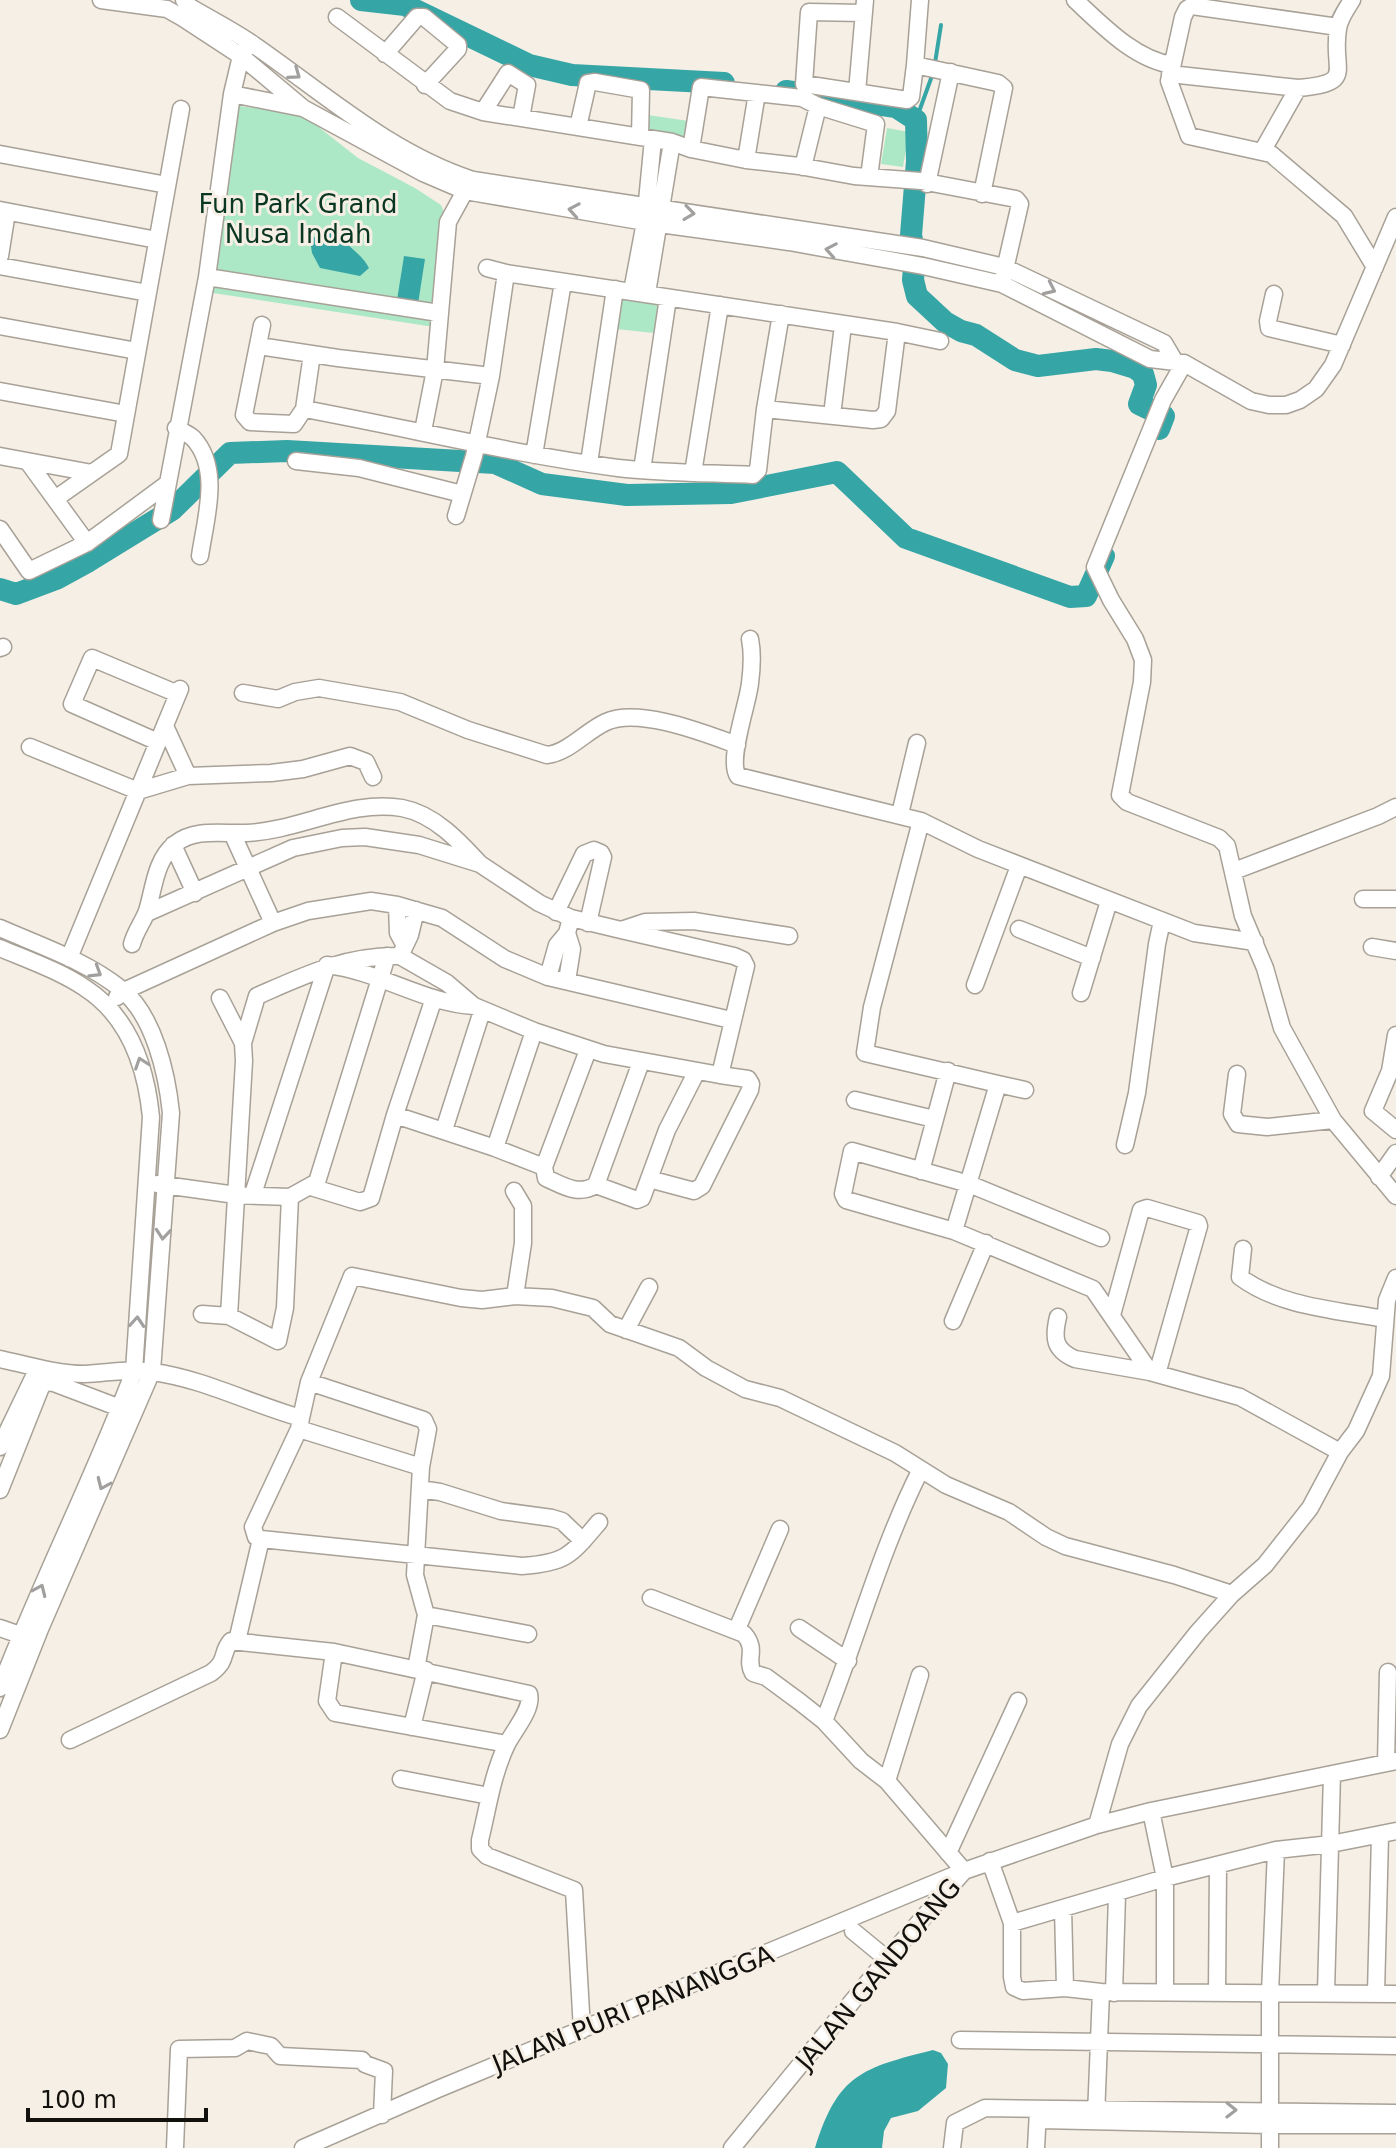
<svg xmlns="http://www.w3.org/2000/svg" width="1396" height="2148" viewBox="0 0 1396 2148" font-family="'DejaVu Sans',sans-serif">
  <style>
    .green { fill: #ade8c6 }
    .water { fill: #36a5a6 }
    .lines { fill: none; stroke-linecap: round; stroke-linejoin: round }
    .stream { stroke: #36a5a6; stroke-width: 4 }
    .river { stroke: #36a5a6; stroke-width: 22 }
    .minor-casing { stroke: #a7a197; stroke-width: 19 }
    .minor { stroke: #fff; stroke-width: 16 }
    .oneway { stroke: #a1a09e }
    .labels { text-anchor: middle; stroke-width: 6; stroke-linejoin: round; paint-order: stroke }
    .park-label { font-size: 26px; fill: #0a3722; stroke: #f6efe5 }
    .street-label { font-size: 26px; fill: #13110d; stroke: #f6efe5 }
  </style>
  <rect width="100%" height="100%" fill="#f6efe5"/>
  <!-- green -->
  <path class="green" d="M231,105L302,114L358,158L415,188L441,205L448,222L434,327L200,291Z
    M648,115L689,121L685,142L644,135Z
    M887,128L909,132L903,167L881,164Z
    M621,294L659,302L654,333L616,329Z"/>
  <!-- water -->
  <path class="water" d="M324,231L341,235C349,249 362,254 369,268L360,276L320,268L312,253L310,240Z
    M404,256L425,259L418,304L397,300Z
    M933,2050L941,2053L948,2064L946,2088L918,2111L891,2118L884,2131L882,2148H815C838,2074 862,2068 933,2050Z"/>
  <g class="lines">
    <!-- stream -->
    <path class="stream" d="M935,63L941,25
      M916,120L933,73"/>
    <!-- river -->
    <path class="river" d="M361,0L405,5L529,65L572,75L724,83
      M786,91L896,107L916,120L917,161L911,235L915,255L913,280L917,296L945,322L961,331L976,335L1015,360L1038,366L1096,359L1112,361L1135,368L1143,374L1146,385L1139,404L1164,416L1159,429
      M0,589L16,594L56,579L89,561L172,510L230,453L287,451L495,463L542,484L627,495L731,493L837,472L906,538L1070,597L1086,596L1104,556"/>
    <defs>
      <path id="minor" d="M101,0L167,9L183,18L241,56L303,108L423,173L465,191L645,222L789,242L923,266L1002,284L1150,359L1184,363
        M184,0L190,7C212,20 234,31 254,45C325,94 390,153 473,180L923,248L1004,267L1164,343L1174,360
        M920,0L915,65L998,83L1004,88L982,194
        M1075,0C1102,25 1134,59 1172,65
        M863,13L809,12L804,84L907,100L911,97L915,65
        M337,17L450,101L483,112L672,142L691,149L746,160L799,166L854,176L921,181L1016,199L1020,204L1003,278
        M1338,27L1192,6L1187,9L1183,17L1169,81L1189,136L1271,154L1344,216L1375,267
        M385,54L417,17H424L458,45V49L425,85
        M1170,74L1298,88
        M857,92L865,0
        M232,94L302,108
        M483,112L508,73L527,85L521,118
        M578,127L588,83L595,82L641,90L640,137
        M691,149L701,87L802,98L818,106L876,124L869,177
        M1263,150L1298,88C1357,83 1331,71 1338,29C1339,19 1347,8 1352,0
        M0,154L167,185
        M746,160L757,93
        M803,167L818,106
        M927,184L951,72
        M0,210L157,240
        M1396,217L1333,365L1316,389L1300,400L1286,405H1269L1251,401L1184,363L1163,400L1095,567L1111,600L1135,639L1143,660L1142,682L1120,795L1127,802L1219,838L1227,846L1243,916L1265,968L1282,1028L1333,1120L1396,1196
        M0,256L7,212
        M0,266L148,293
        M487,268L506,273L897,332L940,341
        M207,277L439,313
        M632,291L645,222L653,139
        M647,293L672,142
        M1274,294L1268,321L1269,328L1342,345
        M262,325L244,415L250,422L294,424L304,409C408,428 512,454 618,468C662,473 708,473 753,475L758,470L765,409L873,420L881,419L887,411L897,332
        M0,326L137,351
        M259,346L338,358L491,376
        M0,391L126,414
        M304,409L312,354
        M765,409L781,314
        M832,415L843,325
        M176,428C181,431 189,434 193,438C222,469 205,520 200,556
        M423,431L435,370L448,222L465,191
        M534,455L563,282
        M0,456L92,473
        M296,461L359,468L462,494
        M28,462L87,543
        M589,463L615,289
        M642,470L668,298
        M693,473L720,305
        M55,499L119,454L181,109
        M456,516L474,456L491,376L506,273
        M161,520L207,277L232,94L241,56L245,50
        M0,529L29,571L87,543L167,484
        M750,639C753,654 752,668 750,683C748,704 727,760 738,776L921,821L978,849L1194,933L1255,942
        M0,648L3,647
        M243,693L278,699L295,692L319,688L400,702L468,730L547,755C568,753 586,731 606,722C638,707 704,733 737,745
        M165,726L188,776
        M158,742L72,704L92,658L178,694
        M30,747L138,791L188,776L271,773L303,769L350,756L366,762L373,777
        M900,814L917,743
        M921,821L872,1007L865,1053L998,1084L954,1231
        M232,833L273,923
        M173,845L195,893
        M1234,871L1378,816L1396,807
        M1363,899H1396
        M397,905L398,933L404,944
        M416,910L410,935L400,956L447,983L474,1006L534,1031L604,1054L720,1075
        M556,912L584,854L594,850L601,853L603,857L588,923
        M147,913L293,848L342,838L365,837L419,845L480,864L539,903L571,918L567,933L557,945L548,977
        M571,918L621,930L645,922L694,921L789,936
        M0,928C41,946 86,961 121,989C154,1015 167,1074 171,1113L152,1371L40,1629L0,1730
        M1019,929L1092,958
        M621,930L734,956L743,960L746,966L720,1075L748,1079L751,1084L750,1090L702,1186L694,1191L649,1179
        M567,933L572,949L567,981
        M132,944C135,932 143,922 147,911C154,889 155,860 175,844C195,828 222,834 246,833C299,831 350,799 402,808C434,814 459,841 480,864
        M1372,947L1396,951
        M0,948C28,960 60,971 85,988C130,1017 146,1067 151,1117L134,1371C94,1478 41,1581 0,1688
        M69,958L180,689
        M975,985L1019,866
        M1081,993L1109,901
        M117,997L124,991L273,923L308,911L371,901L397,905L442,918L505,959L548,977L731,1020
        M220,998L243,1043L244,1061L229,1316
        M1396,1035L1390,1071L1373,1111L1396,1130
        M243,1043L257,996C303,976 344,956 395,956
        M1237,1074L1232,1114L1238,1124L1267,1127L1333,1120
        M998,1084L1025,1090
        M855,1100L934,1119
        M395,1115L495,1148L534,1031
        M444,1130L482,1011
        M1125,1145L1137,1093L1157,944L1162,921
        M495,1148L544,1167L588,1050
        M544,1167L546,1178C564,1186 578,1196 596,1185L641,1062
        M921,1171L948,1071
        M1379,1177L1396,1153
        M157,1184L236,1195L290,1197L317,1182L387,956
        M596,1185L637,1200L642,1198L667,1130L697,1071
        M311,1187L360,1202L371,1198L395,1115L434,998
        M514,1191L523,1206V1243L515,1296
        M253,1194L327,965C379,971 423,1003 474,1006
        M1101,1238L969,1184L852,1151L843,1194L846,1200L954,1231L1093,1289L1150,1372
        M1243,1249L1240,1277C1280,1307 1337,1310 1384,1319
        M202,1314L229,1316L278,1341L285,1308L290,1197
        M1112,1315L1141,1210L1147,1208L1198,1223L1199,1226L1157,1374
        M1058,1317C1053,1338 1054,1350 1075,1359L1150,1372L1240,1397L1340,1452
        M953,1321L986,1243
        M626,1330L649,1287
        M0,1359C27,1365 57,1374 85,1374C108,1373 131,1368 153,1372C204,1379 251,1404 301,1418L309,1382L352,1276L461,1298L482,1300L515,1296L552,1298L593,1308L610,1324L679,1348L706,1368L745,1389L780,1398L895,1453L946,1485L1009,1512L1046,1537L1065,1546L1174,1575L1232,1594
        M309,1382L424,1420L428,1429L421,1467
        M301,1418L299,1429L253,1527L256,1537L261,1539L522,1566C567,1563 571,1555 599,1522
        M299,1429L421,1467L415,1575L426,1615
        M0,1447L38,1368
        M420,1489L440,1492L501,1511L552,1518L562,1521L583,1541
        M0,1490L41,1387L46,1382L54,1383L120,1408
        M0,1628L20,1635
        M799,1628L848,1661
        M737,1629L780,1529
        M237,1641L261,1539
        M334,1652L327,1701L335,1713L507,1744
        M416,1669L426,1615L528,1634
        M824,1721C857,1638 880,1551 920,1471
        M412,1727L426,1670
        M70,1740L211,1673C229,1659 220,1654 231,1641L334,1652L529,1694C533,1709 514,1730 507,1744C492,1775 488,1808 480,1840V1849L487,1856L574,1890L582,2030
        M1386,1763L1388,1672
        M401,1779L489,1796
        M887,1781L920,1675
        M1151,1811L1165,1878V1992
        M1097,1825L1120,1744L1139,1706L1198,1632L1232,1594L1265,1565L1310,1508L1340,1452L1356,1431L1381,1376L1387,1300L1396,1278
        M948,1853L1018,1701
        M990,1861L1012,1923L1165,1878L1276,1850L1331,1844L1396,1831
        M1063,1908L1065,1988
        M1012,1923V1977L1014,1987L1023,1991L1065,1988L1101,1992L1096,2116
        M853,1931L887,1959
        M1101,1992L1396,1994
        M1326,1992L1332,1774
        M1114,1993L1117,1894
        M1217,1993L1218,1865
        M1376,1993L1380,1836
        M960,2040L1396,2046
        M1040,2120L1269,2125H1396
        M175,2148L179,2049L235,2048L247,2041L271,2046L280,2056L362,2060L365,2064L384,2071L382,2115
        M303,2148L438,2089L964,1871L887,1781L861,1761L824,1721L800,1702L766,1677L753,1673C745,1659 758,1650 744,1634L651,1598
        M732,2148L887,1959L964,1871L1097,1825L1151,1811L1396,1761
        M952,2148L955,2123L985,2108L1396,2113
        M1036,2148L1038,2111
        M1270,2148V1993L1276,1850"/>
    </defs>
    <!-- minor casing -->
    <use href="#minor" class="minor-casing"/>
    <!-- minor -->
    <use href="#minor" class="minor"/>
  </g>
  <!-- one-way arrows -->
  <defs><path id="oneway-chevron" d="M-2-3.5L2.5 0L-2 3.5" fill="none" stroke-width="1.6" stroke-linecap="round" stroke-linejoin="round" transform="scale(2)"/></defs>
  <g class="oneway">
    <use href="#oneway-chevron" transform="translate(295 74) rotate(36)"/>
    <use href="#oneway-chevron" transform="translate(574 210) rotate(-170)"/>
    <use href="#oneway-chevron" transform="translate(689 213) rotate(8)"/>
    <use href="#oneway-chevron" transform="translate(831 250) rotate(-170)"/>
    <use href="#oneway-chevron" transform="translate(1050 289) rotate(25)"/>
    <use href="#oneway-chevron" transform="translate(96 972) rotate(32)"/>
    <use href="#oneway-chevron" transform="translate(141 1063) rotate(-109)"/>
    <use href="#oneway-chevron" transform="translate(163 1234) rotate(95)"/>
    <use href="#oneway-chevron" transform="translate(137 1322) rotate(-86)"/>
    <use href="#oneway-chevron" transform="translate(103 1484) rotate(114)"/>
    <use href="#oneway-chevron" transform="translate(40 1590) rotate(-66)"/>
    <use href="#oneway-chevron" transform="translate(1231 2110) rotate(1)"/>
  </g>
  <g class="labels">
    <!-- park labels -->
    <g class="park-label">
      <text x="298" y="213">Fun Park Grand<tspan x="298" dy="30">Nusa Indah</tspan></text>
    </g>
    <!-- street labels -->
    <g class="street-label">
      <text transform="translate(878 1974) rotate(-50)" y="9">JALAN GANDOANG</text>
      <text transform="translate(633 2009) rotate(-22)" y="9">JALAN PURI PANANGGA</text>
    </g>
  </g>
  <!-- scale -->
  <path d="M28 2108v12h178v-12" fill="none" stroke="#13110d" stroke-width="4"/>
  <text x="40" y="2108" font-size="24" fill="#13110d" stroke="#f6efe5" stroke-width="6" paint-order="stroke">100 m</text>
</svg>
